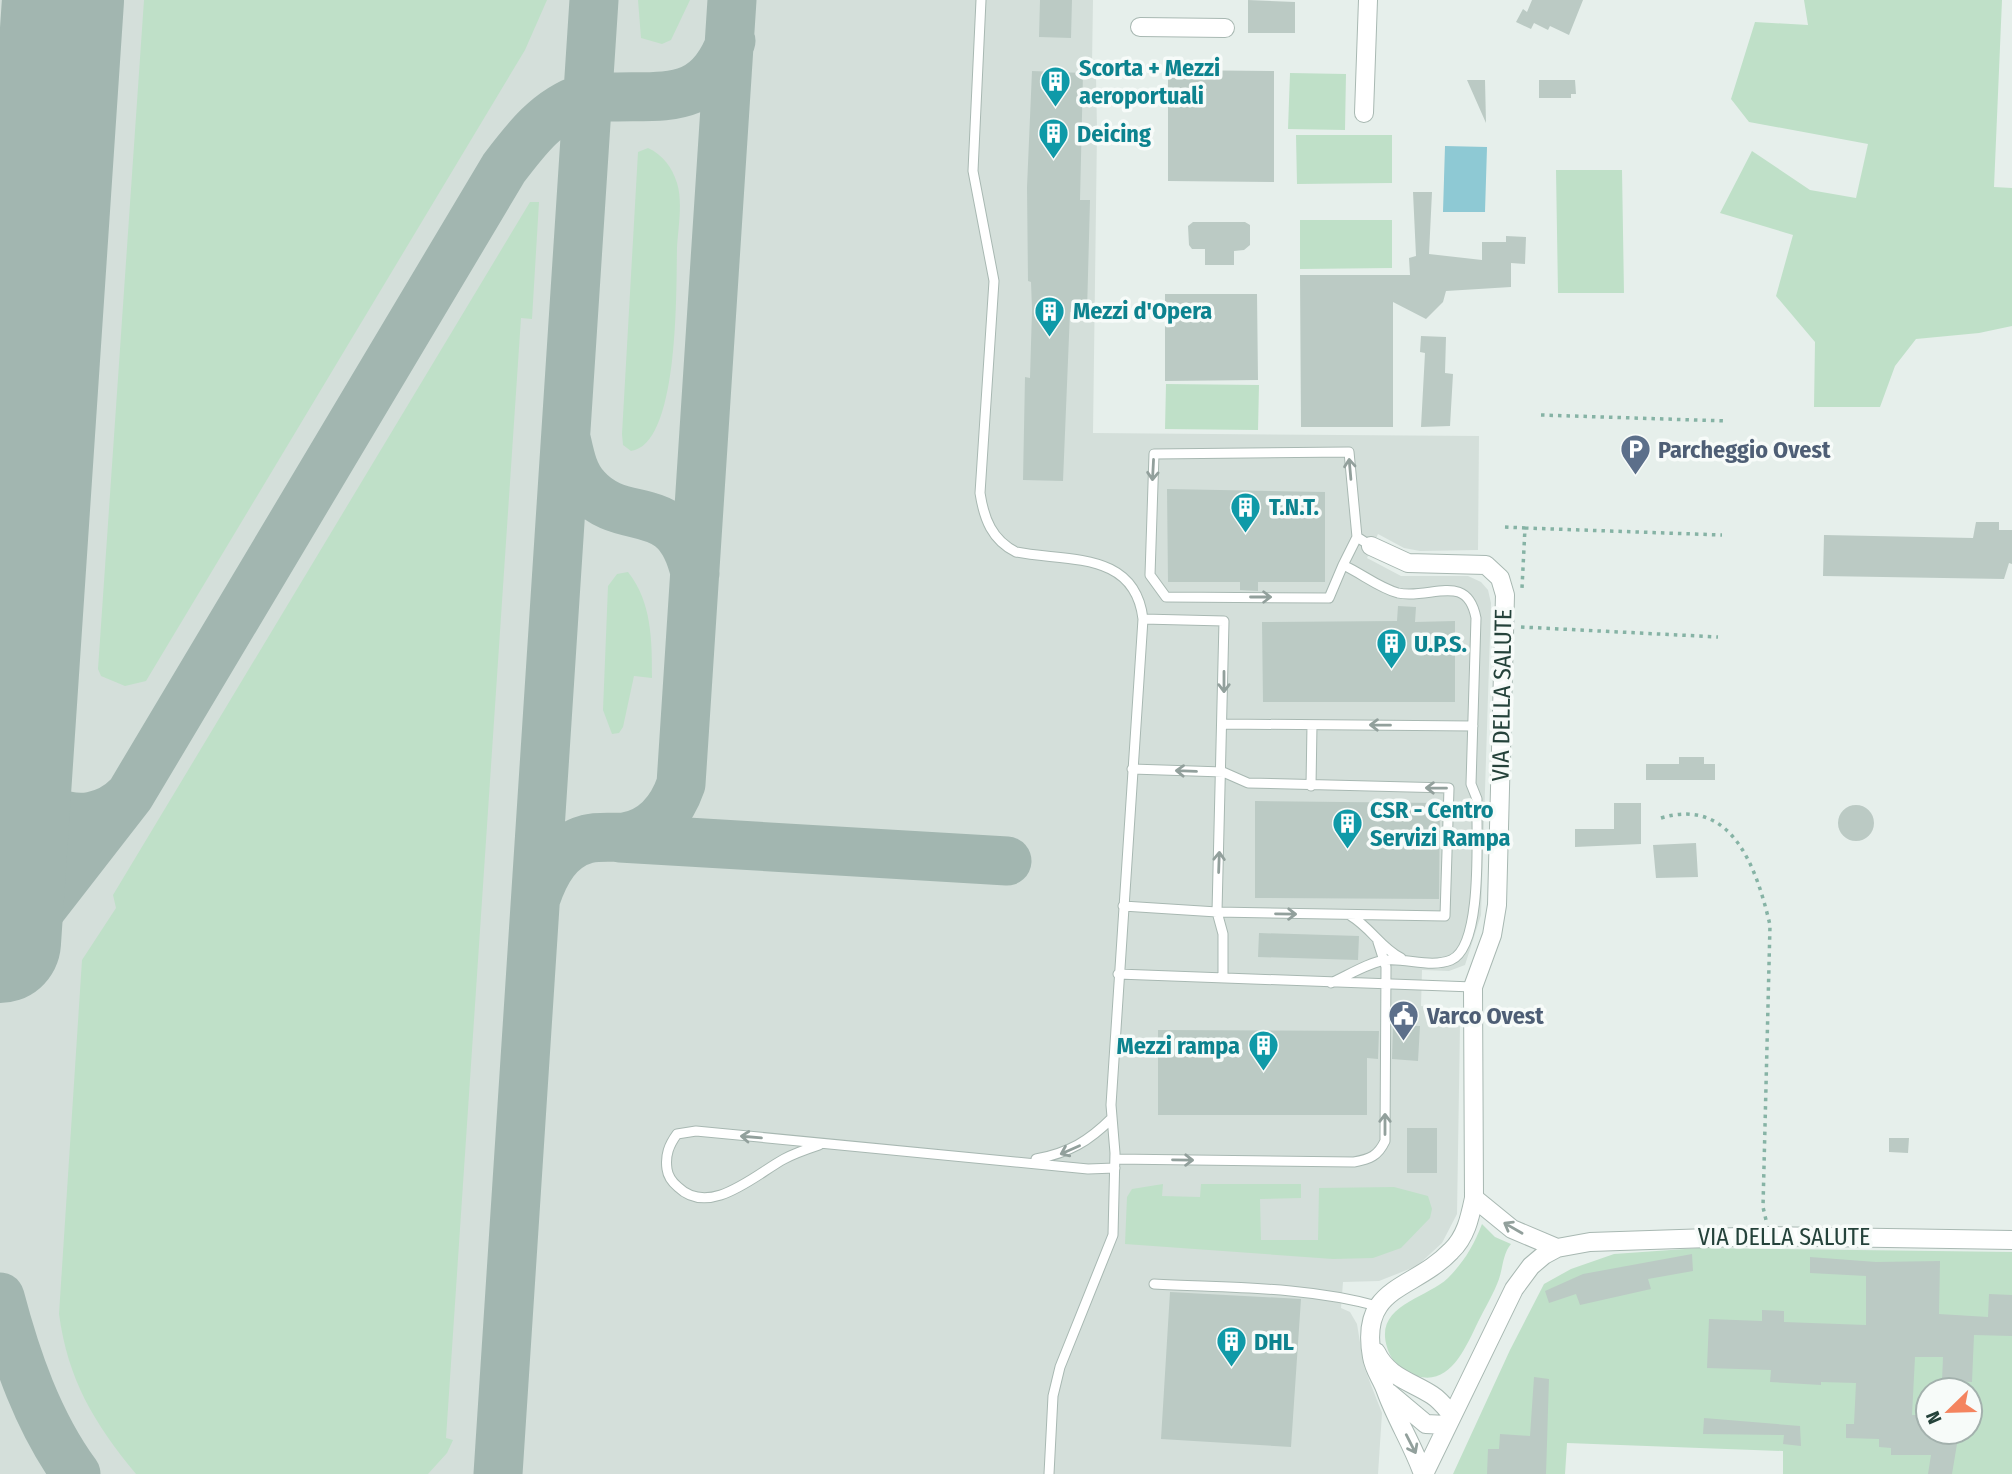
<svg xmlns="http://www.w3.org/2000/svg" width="2012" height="1474" viewBox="0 0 2012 1474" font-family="'Fira Sans Condensed',sans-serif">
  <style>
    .built { fill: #d4dfda }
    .green { fill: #bfe0c8; fill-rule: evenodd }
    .water { fill: #8ec9d4 }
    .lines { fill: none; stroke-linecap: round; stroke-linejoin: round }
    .taxiway { stroke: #a2b6b0; stroke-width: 49 }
    .runway { stroke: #a2b6b0; stroke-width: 122 }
    .building { fill: #bbcac4 }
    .service-casing { stroke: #a8b8b2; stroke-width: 11 }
    .minor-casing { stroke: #a8b8b2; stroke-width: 20 }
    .path { stroke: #86b3a5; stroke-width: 3.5; stroke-dasharray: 3.5 5; stroke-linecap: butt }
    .service { stroke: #fff; stroke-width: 9 }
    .minor { stroke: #fff; stroke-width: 18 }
    .oneway { stroke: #92a09c }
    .labels { text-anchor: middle; stroke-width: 7; stroke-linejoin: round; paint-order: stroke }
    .culture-label { font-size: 24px; font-weight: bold; fill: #0d838f; stroke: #f7fbf9; text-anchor: start }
    .service-label { font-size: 24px; font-weight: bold; fill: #4e5e75; stroke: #f7fbf9; text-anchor: start }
    .street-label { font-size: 24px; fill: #24423a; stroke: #f7fbf9 }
  </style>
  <rect width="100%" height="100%" fill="#e6efeb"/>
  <!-- built -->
  <path class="built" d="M0,0H1093L1092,64L1096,75L1097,131L1093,433L1479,436L1478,550L1420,551L1404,548L1378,534L1367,558L1401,576H1468L1481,582L1488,590L1491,603L1481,915L1465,965L1449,971L1422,970L1421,1006L1452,1010L1460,1024L1457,1214L1442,1243L1417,1266L1379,1281L1343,1282L1341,1308L1350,1312L1357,1324L1364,1367L1382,1413L1378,1474H0Z"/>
  <!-- green -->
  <path class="green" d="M144,0H547L525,50L146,681L125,686L101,676L98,669Z
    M638,0H690L671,40L662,44L641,38Z
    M1804,0H2002L1994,187L2012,188V326L1979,333L1916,339L1895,366L1880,407H1814L1815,342L1776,296L1793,235L1720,213L1752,151L1810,190L1856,198L1868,144L1749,122L1731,99L1755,22L1808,25Z
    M1290,73L1346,74L1345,130L1288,129Z
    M1296,135H1392V183L1297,184Z
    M648,148C663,155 672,167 677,183C683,202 678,229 677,248C676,286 680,445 631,451L623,445L622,434L638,152Z
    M1556,170H1622L1624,293H1558Z
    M530,202H539L532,319L521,318L446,1438L453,1440L447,1453L428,1474H136C94,1423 68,1380 59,1314L82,960L116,908L113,895Z
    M1300,220H1392V268L1300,269Z
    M1166,384L1259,385L1258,430L1165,429Z
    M628,572C652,602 652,641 652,678L634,676L623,727L619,733L612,734L603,710L608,586L617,574Z
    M1163,1184L1162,1196L1200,1197L1201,1184H1301V1198L1260,1199L1261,1240H1318L1319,1188L1394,1187L1428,1196L1432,1209L1430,1218L1401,1248L1373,1258L1333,1259L1125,1244L1127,1197L1132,1189Z
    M1482,1224L1495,1237L1511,1244C1503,1253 1503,1267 1499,1279C1494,1293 1485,1308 1478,1322C1464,1351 1447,1393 1407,1372C1397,1366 1390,1358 1387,1347C1374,1305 1426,1299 1448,1278C1464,1262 1474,1245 1482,1224Z
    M1699,1248L2012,1252V1474H1783V1451L1567,1443L1565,1474H1453L1510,1350L1544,1284L1571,1269L1614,1254ZM1928,1390H1970V1432H1928Z"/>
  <!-- water -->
  <path class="water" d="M1445,146L1487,147L1485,212H1443Z"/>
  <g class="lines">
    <!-- taxiway -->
    <path class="taxiway" d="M566,438C570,456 573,474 586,488C624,531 676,492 695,573
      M15,741C8,806 83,843 129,796
      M620,838L1007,861
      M536,898C545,872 558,847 587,839C599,836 612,838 625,837C655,832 672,810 681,784L732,0
      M0,967L5,956L130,795L504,168C526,139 548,110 584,98C594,95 606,97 617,97C672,96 708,102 731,41
      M0,1297C16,1358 38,1422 76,1474
      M498,1474L594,0"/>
    <!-- runway -->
    <path class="runway" d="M0,942L63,0"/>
  </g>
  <!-- building -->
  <path class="building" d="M1040,0H1072L1071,38L1039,37Z
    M1248,0L1295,2V33H1248Z
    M1532,0H1583L1569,35L1550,26L1548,30L1534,23L1531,29L1516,22L1523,9L1527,12Z
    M1168,70L1274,71V182L1168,181Z
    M1032,71L1083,73L1080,200H1090L1087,312H1070L1063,481L1023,480L1025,377L1030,378L1032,310L1031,282L1028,281L1027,187Z
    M1467,80H1485L1486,123Z
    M1539,80H1575L1576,94H1571V98H1539Z
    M1413,192H1432L1429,254L1482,260V242H1506V236L1526,237L1525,264L1511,263V287L1446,291L1443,302L1426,319L1393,302V427H1301L1300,275H1410L1409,258L1416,256Z
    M1193,222H1245L1250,225V245L1244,250L1234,251V265H1205V249H1192L1189,245L1188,226Z
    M1165,294H1257L1258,380L1165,381Z
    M1421,336L1446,337L1445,373L1453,374L1450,426L1421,427L1425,353L1420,352Z
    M1167,489L1325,492V582H1258V591L1240,590V582H1168Z
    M1976,522H1999V530H2012V564L2009,563L2004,579L1823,576L1824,535L1973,538Z
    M1398,606L1416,607L1415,622L1455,621V702H1263L1262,622L1397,621Z
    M1679,757H1704V764H1715V780H1646V764H1679Z
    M1255,801L1440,803L1439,899L1255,898Z
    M1614,803H1641V844L1575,847V829H1614Z
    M1838 823a18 18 0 1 1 36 0a18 18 0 1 1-36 0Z
    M1696,843L1698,877L1656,878L1653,845Z
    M1259,933L1359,936L1358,960L1258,957Z
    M1393,1025L1420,1026L1418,1061L1392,1059Z
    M1158,1030L1379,1031L1378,1059L1367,1058V1115H1158Z
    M1407,1128H1437V1173H1407Z
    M1889,1138H1909L1908,1153L1889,1152Z
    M1692,1254L1693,1271L1648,1279L1651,1289L1580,1305L1576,1294L1549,1303L1545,1291L1583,1274Z
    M1810,1257L1876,1262L1940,1261L1939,1314L1988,1317L1989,1294L2012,1295V1336L1974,1335L1972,1382L1942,1381L1943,1357H1915L1912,1415H1921L1923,1432H1959L1952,1474H1928L1931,1455H1891V1448L1879,1447V1439L1846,1438V1424H1854L1856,1383L1821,1382V1385L1770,1382L1771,1370L1707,1368L1709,1319L1762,1321V1310L1784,1311V1322L1866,1325V1276L1810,1273Z
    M1170,1292L1301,1299L1291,1447L1161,1439Z
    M1534,1377L1549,1379L1546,1474H1487L1488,1449H1499L1500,1434L1530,1436Z
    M1704,1418L1800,1426L1801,1446L1783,1444L1784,1435L1703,1434Z"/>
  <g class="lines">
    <defs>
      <path id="service" d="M981,0L973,171L994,281L980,493C984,519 992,540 1016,552C1066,562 1135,550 1143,619L1111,1105L1115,1153L1113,1235L1060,1367L1053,1396L1049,1474
        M1343,565L1329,598L1166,597L1150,575L1154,454L1349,452L1357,537
        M1143,619L1224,621L1217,912L1223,934V978
        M1224,724L1473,726
        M1311,786L1312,725
        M1123,906L1217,912L1445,916L1449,788L1248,783L1223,772L1132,769
        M1351,916C1371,928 1381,948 1401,958
        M1118,974L1473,987
        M1331,983C1347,976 1369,962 1386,960C1407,958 1431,968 1451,960C1484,946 1476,831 1477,799L1471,784L1476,618C1467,571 1430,600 1398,593C1379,588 1361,573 1343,565L1357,537L1371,546
        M819,1145C807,1149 795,1153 784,1159C756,1174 710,1218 678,1187C672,1182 668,1177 667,1169C665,1155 669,1145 677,1134L696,1131L1088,1169L1115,1168
        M1036,1159C1069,1153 1089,1141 1112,1118
        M1115,1159L1354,1162C1370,1159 1378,1156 1385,1141L1386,967L1378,942
        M1154,1284C1228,1288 1305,1286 1377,1306"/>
      <path id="minor" d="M1140,27L1225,28
        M1364,113L1368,0
        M1371,546L1408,563L1486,565L1500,578L1505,595L1497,905L1492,935L1473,987L1474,1198C1470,1217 1466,1237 1451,1251C1413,1291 1359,1285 1372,1357C1374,1370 1382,1379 1386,1391C1396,1419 1413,1445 1423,1474
        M1474,1198L1512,1229L1557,1248
        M1376,1352C1388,1377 1410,1381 1432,1395C1440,1400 1446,1408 1452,1415
        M1389,1393L1426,1424L1447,1425
        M1424,1474L1514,1289L1531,1266L1544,1255L1557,1248L1590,1242L1769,1236L2012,1240"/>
    </defs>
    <!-- service casing -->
    <use href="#service" class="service-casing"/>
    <!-- minor casing -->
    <use href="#minor" class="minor-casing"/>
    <!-- path -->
    <path class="path" d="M1541,415L1727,421
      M1505,527L1525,528L1522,588
      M1525,528L1722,535
      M1521,627L1718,637
      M1661,818C1733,796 1757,870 1770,925L1763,1207L1766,1220"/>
    <!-- service -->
    <use href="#service" class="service"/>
    <!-- minor -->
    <use href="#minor" class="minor"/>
  </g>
  <!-- one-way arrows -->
  <defs><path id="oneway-shaft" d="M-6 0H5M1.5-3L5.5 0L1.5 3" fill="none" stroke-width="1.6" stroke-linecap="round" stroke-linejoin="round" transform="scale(1.75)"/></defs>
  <g class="oneway">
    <use href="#oneway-shaft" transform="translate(1350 469) rotate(-95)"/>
    <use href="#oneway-shaft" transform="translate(1153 470) rotate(93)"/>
    <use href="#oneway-shaft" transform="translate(1261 597)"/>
    <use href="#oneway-shaft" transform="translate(1224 682) rotate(90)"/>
    <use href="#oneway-shaft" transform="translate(1380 725) rotate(-179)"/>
    <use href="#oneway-shaft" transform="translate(1186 771) rotate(-178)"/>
    <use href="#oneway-shaft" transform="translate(1436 788) rotate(-179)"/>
    <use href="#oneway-shaft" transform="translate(1219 862) rotate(-88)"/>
    <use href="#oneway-shaft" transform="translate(1286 914) rotate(1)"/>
    <use href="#oneway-shaft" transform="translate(1385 1124) rotate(-90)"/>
    <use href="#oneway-shaft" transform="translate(751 1137) rotate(-175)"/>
    <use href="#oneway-shaft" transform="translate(1070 1150) rotate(156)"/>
    <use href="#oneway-shaft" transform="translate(1183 1160) rotate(1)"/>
    <use href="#oneway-shaft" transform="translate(1513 1228) rotate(-150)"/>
    <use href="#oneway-shaft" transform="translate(1411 1444) rotate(63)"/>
  </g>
  <!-- icons -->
  <defs>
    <symbol id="building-pin" viewBox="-11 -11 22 30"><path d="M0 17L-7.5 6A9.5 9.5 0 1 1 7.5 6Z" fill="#0f9aa8" stroke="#f7fbf9"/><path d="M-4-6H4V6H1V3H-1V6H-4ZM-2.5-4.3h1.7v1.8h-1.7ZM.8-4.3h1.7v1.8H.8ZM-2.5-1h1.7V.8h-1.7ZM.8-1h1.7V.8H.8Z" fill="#fff"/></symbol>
    <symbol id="parking-pin" viewBox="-11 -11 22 30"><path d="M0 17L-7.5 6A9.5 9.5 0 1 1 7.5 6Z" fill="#5c6f8a" stroke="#f7fbf9"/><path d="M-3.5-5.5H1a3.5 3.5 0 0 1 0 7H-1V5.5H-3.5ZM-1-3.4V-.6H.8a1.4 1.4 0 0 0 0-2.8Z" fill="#fff"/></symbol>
    <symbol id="civic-pin" viewBox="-11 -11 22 30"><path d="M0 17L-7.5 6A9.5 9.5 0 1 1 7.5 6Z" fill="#5c6f8a" stroke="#f7fbf9"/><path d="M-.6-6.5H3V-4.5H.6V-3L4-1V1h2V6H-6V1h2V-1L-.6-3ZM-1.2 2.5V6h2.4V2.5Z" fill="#fff"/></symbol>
  </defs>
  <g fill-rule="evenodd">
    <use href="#building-pin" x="1038" y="64" width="35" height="47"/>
    <use href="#building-pin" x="1036" y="116" width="35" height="47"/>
    <use href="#building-pin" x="1032" y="294" width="35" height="47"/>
    <use href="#parking-pin" x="1618" y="432" width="35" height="47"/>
    <use href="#building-pin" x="1228" y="490" width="35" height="47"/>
    <use href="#building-pin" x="1374" y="626" width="35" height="47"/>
    <use href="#building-pin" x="1330" y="806" width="35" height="47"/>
    <use href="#civic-pin" x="1386" y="998" width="35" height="47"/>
    <use href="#building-pin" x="1246" y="1028" width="35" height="47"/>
    <use href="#building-pin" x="1214" y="1324" width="35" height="47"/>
  </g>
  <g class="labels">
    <!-- culture labels -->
    <g class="culture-label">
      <text x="1079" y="76">Scorta + Mezzi<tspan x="1079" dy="28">aeroportuali</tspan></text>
      <text x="1077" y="142">Deicing</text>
      <text x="1073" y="319">Mezzi d'Opera</text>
      <text x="1269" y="515">T.N.T.</text>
      <text x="1414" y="652">U.P.S.</text>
      <text x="1370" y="818">CSR - Centro<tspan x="1370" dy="28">Servizi Rampa</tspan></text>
      <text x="1240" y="1054" text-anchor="end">Mezzi rampa</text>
      <text x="1254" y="1350">DHL</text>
    </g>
    <!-- service labels -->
    <g class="service-label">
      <text x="1658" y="458">Parcheggio Ovest</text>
      <text x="1427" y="1024">Varco Ovest</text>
    </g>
    <!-- street labels -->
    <g class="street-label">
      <text transform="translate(1502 695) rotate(-89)" y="8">VIA DELLA SALUTE</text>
      <text x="1784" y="1245">VIA DELLA SALUTE</text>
    </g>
  </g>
  <!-- north arrow -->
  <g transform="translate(1949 1411) rotate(247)"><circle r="33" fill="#f7fbf9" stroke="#a3b1ad" stroke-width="2"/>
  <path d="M0-5L12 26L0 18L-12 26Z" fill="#f4845f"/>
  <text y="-10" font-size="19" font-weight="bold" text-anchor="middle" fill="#24423a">N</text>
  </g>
</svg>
